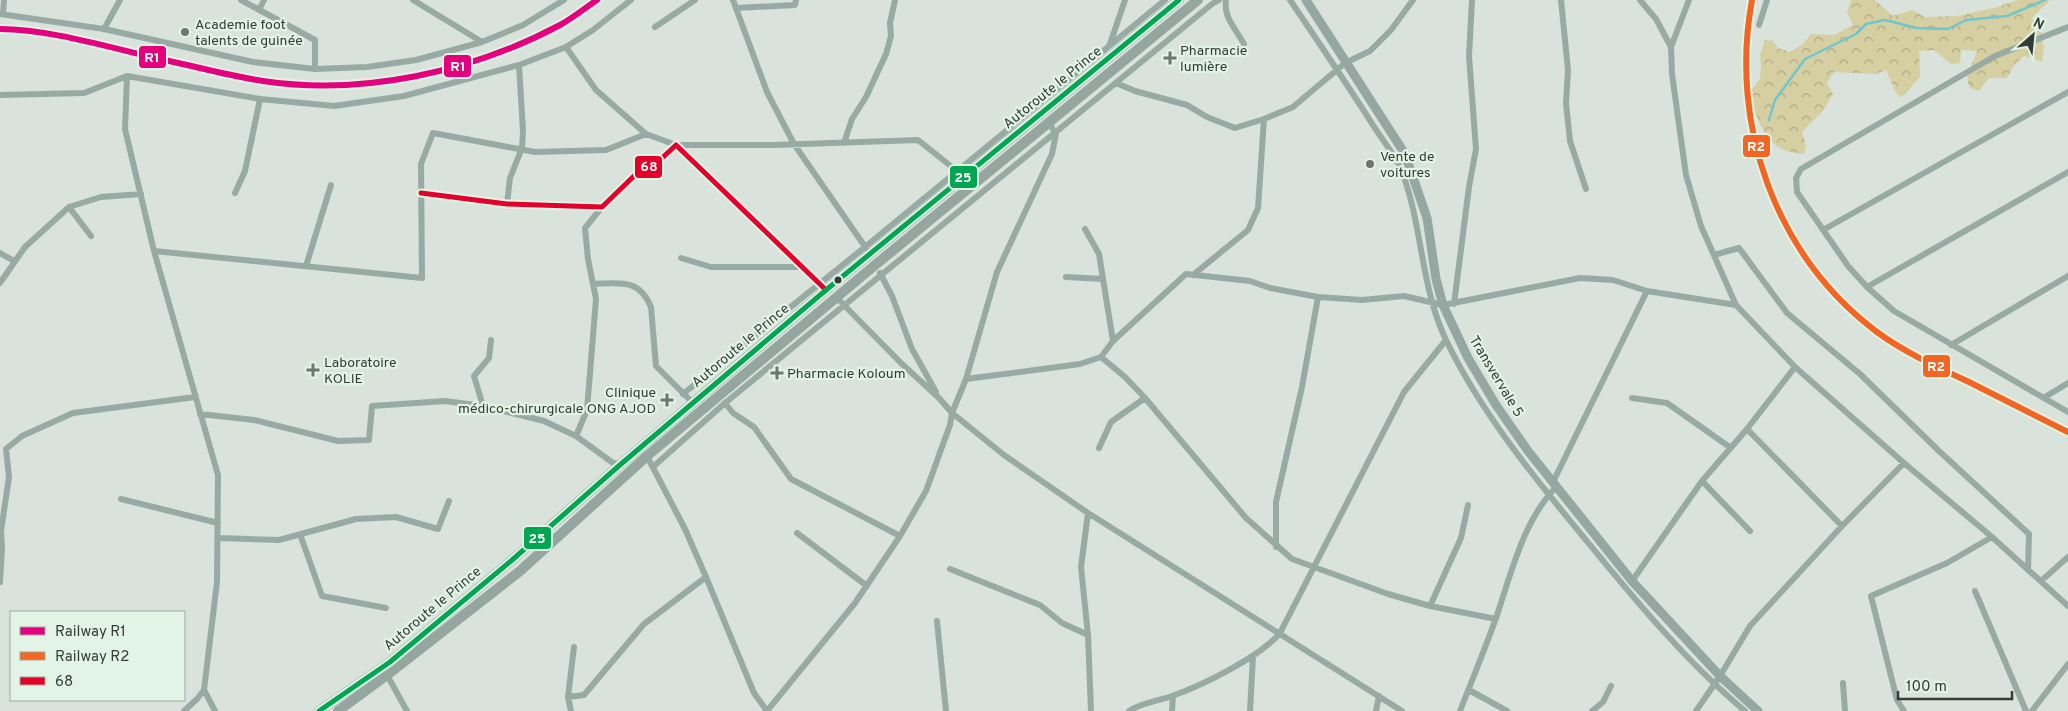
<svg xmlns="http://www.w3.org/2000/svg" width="2068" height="711" viewBox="0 0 2068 711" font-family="Overpass,sans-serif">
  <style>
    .forest { fill: url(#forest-crowns) }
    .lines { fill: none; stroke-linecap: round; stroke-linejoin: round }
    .stream { stroke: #6fc7ce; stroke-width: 2.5 }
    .minor { stroke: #98aaa4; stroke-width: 6 }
    .secondary { stroke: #94a7a2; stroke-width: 9 }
    .primary { stroke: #95a59f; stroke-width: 10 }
    .rail { stroke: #9da8a3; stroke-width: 2.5; stroke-dasharray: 6 6; stroke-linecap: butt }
    .bus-1-casing { stroke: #e2f4e5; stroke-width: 9 }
    .bus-2-casing { stroke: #e2f4e5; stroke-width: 9 }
    .bus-1 { stroke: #e4002b; stroke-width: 5 }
    .bus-2 { stroke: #00a651; stroke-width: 5 }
    .rail-1-casing { stroke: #e2f4e5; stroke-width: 10 }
    .rail-2-casing { stroke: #e2f4e5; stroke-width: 10 }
    .rail-1 { stroke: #e5007d; stroke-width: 6 }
    .rail-2 { stroke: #f26522; stroke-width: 6 }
    .poi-dot { fill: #6e7670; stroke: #e2f4e5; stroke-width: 2 }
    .bus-dot { fill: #353c36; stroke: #e2f4e5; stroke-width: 2 }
    .labels { text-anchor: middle; stroke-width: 4.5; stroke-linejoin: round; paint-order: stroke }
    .poi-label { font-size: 14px; fill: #353c36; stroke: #e2f4e5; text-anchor: start }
    .street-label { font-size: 14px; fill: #353c36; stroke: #e2f4e5 }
    .line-badge { stroke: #e2f4e5; stroke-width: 2 }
    .badge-label { font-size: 14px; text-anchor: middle; font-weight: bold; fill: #fff }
  </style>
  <defs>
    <pattern id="forest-crowns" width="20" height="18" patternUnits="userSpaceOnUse" patternTransform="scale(1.25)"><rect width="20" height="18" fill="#d6cfa2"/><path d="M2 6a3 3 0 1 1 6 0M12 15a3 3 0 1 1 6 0" fill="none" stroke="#aea985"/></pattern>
  </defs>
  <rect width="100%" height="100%" fill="#d9e2db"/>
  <!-- forest -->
  <path class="forest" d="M1851,0H1875L1893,16L1912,10L1925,17L1957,16L1994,8L2018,0H2050L2031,19L2040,23L2044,48L2042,61L2024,56L2015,64L2007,78H1989L1979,91L1969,87L1967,76L1977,51L1961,50L1960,63L1951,64L1934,50L1919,51L1920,77L1906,93L1900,97L1895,91L1886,70L1876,74L1834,72L1827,83L1833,94L1823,111L1802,132L1806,145L1804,154C1797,153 1790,152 1784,150C1762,141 1755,112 1750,92L1760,79L1761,66L1760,55L1765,40L1773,41L1778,48L1790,52L1803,44L1811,34L1834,35L1853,25L1847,12Z"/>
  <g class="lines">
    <!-- stream -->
    <path class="stream" d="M1769,120L1775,100L1805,59L1856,34L1866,24L1885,20L1917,28L1948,29L1966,20L2007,16L2045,0"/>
    <!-- minor -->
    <path class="minor" d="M241,0L315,40V69
      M413,0L482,42
      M733,0L767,92L794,144L868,251
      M1226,0C1223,17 1236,29 1244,44
      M1290,0C1317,40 1345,81 1371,122C1380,137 1394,153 1401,169C1423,225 1420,286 1446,340C1479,409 1532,475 1581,534C1632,596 1683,659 1745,711
      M1561,0L1568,70L1566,103L1570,141L1586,189
      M1640,0L1656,19L1671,47
      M1689,0L1671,47L1672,74L1686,175L1701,226L1736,305L1795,367L1904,463L1992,537L2068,606
      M736,8L795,5L796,0
      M259,10L264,0
      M0,14L104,29L253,62L315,69L367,67L416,60L482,42L523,25L564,0
      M3,14L4,0
      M1759,25L1767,0
      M655,27L695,0
      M2068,27L1995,56L1801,169L1796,178L1797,192L1848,266L1867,287L1894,311L2068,412
      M104,29L120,0
      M1110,44L1125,0
      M566,47L596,90L646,134L676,145H774L918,140L957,171
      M127,76L125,129L154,251L218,475L217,582L204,690L215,711
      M1116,83L1135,91L1187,105L1207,117L1235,128L1264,119L1293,107L1345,63L1370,51L1391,30L1413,0
      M0,95L84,93L127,76L260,99L334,106L404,96L519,65L566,47L593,30L631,0
      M844,143L852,119L866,97L886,54L891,36L890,23L895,0
      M235,193L245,171L260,99
      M421,193L507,204L602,207L635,175L661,159L676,145L821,286
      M507,204L510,178L522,148L523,131L519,65
      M1085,229L1099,254L1113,341
      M1823,230L2068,92
      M91,236L69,207L101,197L141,194
      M154,251L422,278L421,164L433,133L535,152L606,150L646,134
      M0,253L14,261
      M1714,255L1739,248L1787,313L1860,374L1939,451L2029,534L2028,570
      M681,258L711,267H802
      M306,266L331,185
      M880,273L892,296L912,349L936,392
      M1193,275L1248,230L1258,208L1264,119
      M1066,277L1103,279
      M0,283L25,247L69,207
      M593,284C619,283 639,278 651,307L656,366L693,403
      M1867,287L2068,172
      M836,297L902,364L939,398L952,413L1004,455L1088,513L1402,711
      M1454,304L1469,187L1476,149L1469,56L1472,0
      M1951,345L2068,276
      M1101,357L1113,341L1186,274L1250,281L1270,288L1318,297L1362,300L1404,296L1443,305L1580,278L1613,280L1647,291L1736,305
      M966,379L1080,364L1101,357L1125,377L1145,398L1246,518L1292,559L1388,594L1430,606L1496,619
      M683,394L865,247L1165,0
      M2045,397L2068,383
      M1632,398L1667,403L1731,448
      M725,403L733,413L754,427L791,479L900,536
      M483,406L474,376L489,358L491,340
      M200,414L254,420L338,441L369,440L372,406L445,401L483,406L544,421L576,436L613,463L621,464
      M1747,429L1842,526
      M576,436L587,410L596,299L588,259L585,228L602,207
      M1099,448L1111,422L1145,398
      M647,456L685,529L706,577L754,693L767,711
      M654,466L725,403L1212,4L1219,0
      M1702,481L1750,531
      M1553,482L1647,291
      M121,499L218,523
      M1088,513L1081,567L1088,635L1091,711
      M797,533L867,586
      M300,534L322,596L386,608
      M218,538L279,540L356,519L396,517L438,529L449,501
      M1276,547V502L1302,387L1318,297
      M950,569L1040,605L1062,623L1088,635
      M1632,581L1702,481L1747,429L1795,367
      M2041,581L2068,557
      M0,582L2,548L1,531L9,477L6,449L22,436L73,413L195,397
      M1975,591L2026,711
      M1430,606L1461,538L1468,505
      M937,621L946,711
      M387,675L407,711
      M1843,683L1845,711
      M1469,690L1507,711
      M568,697L584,695L644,624L706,577
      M184,711L197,699L204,690
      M571,711L568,697L574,647
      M767,711L855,603L900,536L926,491L950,425L952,413L966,379L997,272L1052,154L1056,134L1049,123
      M1129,711C1141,703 1158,701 1172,696C1203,685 1260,657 1280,633L1404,392L1446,340
      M1172,711L1173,696
      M1250,711L1253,656
      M1376,711L1379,696
      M1460,711C1472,680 1485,649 1496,618C1511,574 1523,521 1556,487
      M1592,711L1603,702L1611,686
      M1696,711L1720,676L1750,626L1842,526L1904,463
      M1904,711L1897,700L1871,596L1947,563L1992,537
      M2032,711L2068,664"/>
    <!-- secondary -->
    <path class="secondary" d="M1306,0L1405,154L1427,218L1436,279L1443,305L1468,358L1496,405L1528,451L1632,581L1720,676L1758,711"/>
    <!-- primary -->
    <path class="primary" d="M319,711L390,662L511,561L621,464L826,290L1179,0
      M338,711L387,675L520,571L647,456L874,266L1198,0"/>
    <!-- rail -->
    <path class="rail" d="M0,29C49,29 111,48 160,59C194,66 229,76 263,81C362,96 472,72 560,25C573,18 585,8 597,0"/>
    <defs>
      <path id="bus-1" d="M421,193L507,204L602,207L635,175L661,159L676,145L826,290"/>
      <path id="bus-2" d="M319,711L390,662L511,561L621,464L826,290L1179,0"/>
    </defs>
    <!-- bus-1 casing -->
    <use href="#bus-1" class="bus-1-casing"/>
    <!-- bus-2 casing -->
    <use href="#bus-2" class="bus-2-casing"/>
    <!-- bus-1 -->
    <use href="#bus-1" class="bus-1"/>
    <!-- bus-2 -->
    <use href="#bus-2" class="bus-2"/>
    <defs>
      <path id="rail-1" d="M0,29C49,29 111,48 160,59C194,66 229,76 263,81C362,96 472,72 560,25C573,18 585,8 597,0"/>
      <path id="rail-2" d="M1752,0C1729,125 1775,255 1877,332C1904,352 1937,367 1967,381C2001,398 2034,415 2068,432"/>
    </defs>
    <!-- rail-1 casing -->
    <use href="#rail-1" class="rail-1-casing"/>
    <!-- rail-2 casing -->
    <use href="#rail-2" class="rail-2-casing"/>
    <!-- rail-1 -->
    <use href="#rail-1" class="rail-1"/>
    <!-- rail-2 -->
    <use href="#rail-2" class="rail-2"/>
  </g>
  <!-- markers -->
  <g class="poi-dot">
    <circle cx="185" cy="32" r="5"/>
    <path d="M1167.5 50.5h5v5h5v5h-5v5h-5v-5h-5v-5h5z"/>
    <circle cx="1370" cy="164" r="5"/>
    <path d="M310.5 362.5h5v5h5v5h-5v5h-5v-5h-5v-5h5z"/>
    <path d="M774.5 365.5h5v5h5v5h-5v5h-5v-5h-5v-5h5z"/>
    <path d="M664.5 392.5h5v5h5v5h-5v5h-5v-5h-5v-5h5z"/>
  </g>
  <circle class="bus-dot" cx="838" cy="280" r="4.5"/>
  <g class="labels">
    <!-- poi labels -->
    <g class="poi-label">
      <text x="195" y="29">Academie foot<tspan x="195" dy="16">talents de guinée</tspan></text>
      <text x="1180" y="55">Pharmacie<tspan x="1180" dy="16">lumière</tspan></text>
      <text x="1380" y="161">Vente de<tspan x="1380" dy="16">voitures</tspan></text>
      <text x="324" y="367">Laboratoire<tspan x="324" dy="16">KOLIE</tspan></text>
      <text x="787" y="378">Pharmacie Koloum</text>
      <text x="656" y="397" text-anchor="end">Clinique<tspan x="656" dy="16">médico-chirurgicale ONG AJOD</tspan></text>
    </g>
    <!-- street labels -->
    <g class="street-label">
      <text transform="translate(1052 87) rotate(-39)" y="5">Autoroute le Prince</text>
      <text transform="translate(740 345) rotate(-40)" y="5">Autoroute le Prince</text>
      <text transform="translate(1497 376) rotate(59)" y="5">Transvervale 5</text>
      <text transform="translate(432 608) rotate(-40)" y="5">Autoroute le Prince</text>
    </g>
  </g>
  <g class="line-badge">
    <rect x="138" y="45" width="29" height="24" rx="5" fill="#e5007d"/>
    <rect x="443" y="54" width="29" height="24" rx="5" fill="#e5007d"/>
    <rect x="1742" y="134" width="29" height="24" rx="5" fill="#f26522"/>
    <rect x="634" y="155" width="29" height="24" rx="5" fill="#e4002b"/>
    <rect x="949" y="165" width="29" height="24" rx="5" fill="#00a651"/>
    <rect x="1922" y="354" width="29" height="24" rx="5" fill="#f26522"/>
    <rect x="523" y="526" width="29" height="24" rx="5" fill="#00a651"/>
  </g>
  <g class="badge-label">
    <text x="152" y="62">R1</text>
    <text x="458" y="71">R1</text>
    <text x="1756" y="151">R2</text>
    <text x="649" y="171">68</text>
    <text x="963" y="182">25</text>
    <text x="1936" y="371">R2</text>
    <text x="537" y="543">25</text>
  </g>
  <!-- legend -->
  <rect x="10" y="611" width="175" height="90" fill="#e2f4e5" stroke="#9daa9f"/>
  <rect x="20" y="627" width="25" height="8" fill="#e5007d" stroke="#9daa9f"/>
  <text x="55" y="636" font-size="15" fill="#353c36">Railway R1</text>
  <rect x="20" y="652" width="25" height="8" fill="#f26522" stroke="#9daa9f"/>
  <text x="55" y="661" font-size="15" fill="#353c36">Railway R2</text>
  <rect x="20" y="677" width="25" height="8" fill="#e4002b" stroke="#9daa9f"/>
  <text x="55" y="686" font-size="15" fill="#353c36">68</text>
  <!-- north arrow -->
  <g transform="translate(2033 35) rotate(27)" stroke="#e2f4e5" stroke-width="4" paint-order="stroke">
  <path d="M0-4L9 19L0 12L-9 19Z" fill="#353c36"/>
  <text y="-8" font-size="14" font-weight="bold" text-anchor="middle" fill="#353c36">N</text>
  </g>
  <!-- scale -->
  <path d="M1898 691v8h114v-8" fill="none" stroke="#353c36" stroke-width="2.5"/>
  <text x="1906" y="691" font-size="15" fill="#353c36" stroke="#e2f4e5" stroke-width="4" paint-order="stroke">100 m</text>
</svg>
